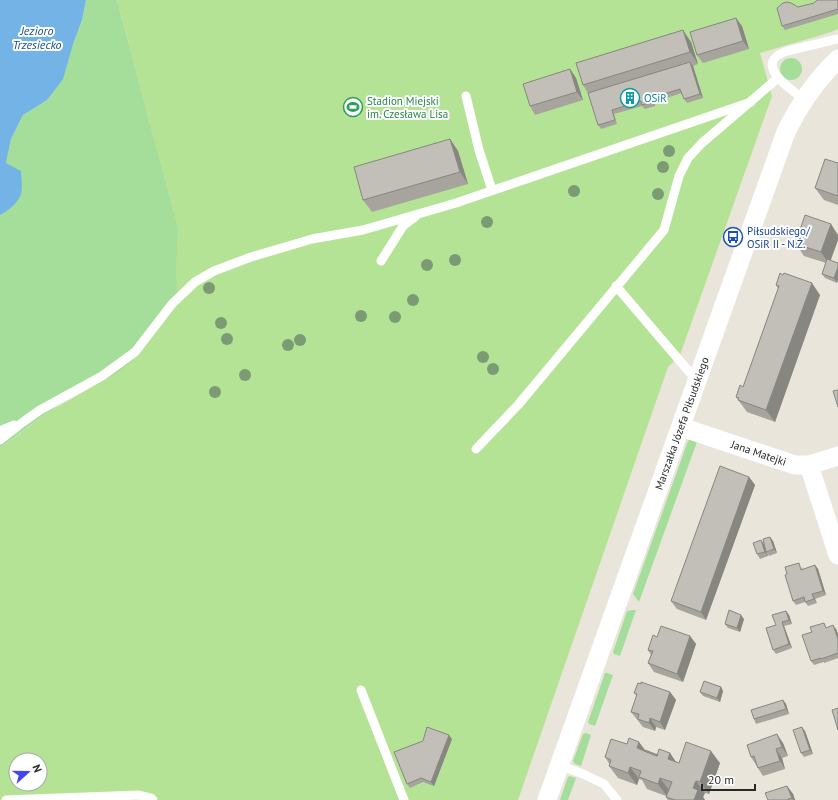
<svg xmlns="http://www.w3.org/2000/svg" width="838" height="800" viewBox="0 0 838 800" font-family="'PT Sans',sans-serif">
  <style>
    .green { fill: #a5dd9a; fill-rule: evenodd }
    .pitch { fill: #b5e396; fill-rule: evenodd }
    .water { fill: #73b3e5 }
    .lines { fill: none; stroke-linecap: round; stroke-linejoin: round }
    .service { stroke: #fff; stroke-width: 9 }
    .minor { stroke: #fff; stroke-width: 19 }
    .tree { fill: #7a9b73 }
    .wall { fill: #a6a49d }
    .shaded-wall { fill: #878680 }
    .building { fill: #c1bfb7; stroke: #878680 }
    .labels { text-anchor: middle; stroke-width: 4; stroke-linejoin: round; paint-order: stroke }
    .culture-label { font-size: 11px; fill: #0d838f; stroke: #fff; text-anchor: start }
    .leisure-label { font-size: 11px; fill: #27864d; stroke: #fff; text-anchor: start }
    .transit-label { font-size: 11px; fill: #164399; stroke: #fff; text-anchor: start }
    .street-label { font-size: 11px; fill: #282828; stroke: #fff }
    .water-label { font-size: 12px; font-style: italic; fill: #164f8d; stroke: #fff }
  </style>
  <rect width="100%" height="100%" fill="#e9e5da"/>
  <!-- green -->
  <path class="green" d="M86,0H117L178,227L197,800L0,794L102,382C64,398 32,424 0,448V166L6,163L11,139L23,115L47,100L73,44L82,20ZM16,760H40V784H16Z
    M780 69a11 11 0 1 1 22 0a11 11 0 1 1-22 0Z
    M692,438L698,439L639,602L633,594L688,441Z
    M633,610H636L620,656L614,654L613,652L627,611Z
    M605,673H607L613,675L595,726L589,724L588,722Z
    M586,733L591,735L581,766L575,764L573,761L583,734Z
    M570,776L576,778L568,800H560L568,777Z"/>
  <!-- pitch -->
  <path class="pitch" d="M117,0H838V29L828,33L760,53L772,96L680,355L668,367L518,800H0V448L50,411L122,370L138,355L177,304L176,266L178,228ZM16,760H40V784H16Z"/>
  <!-- water -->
  <path class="water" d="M0,0H86L82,20L73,44L63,79L47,100L23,115L11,139L6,163L21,171C21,177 23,188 21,194C18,203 8,211 0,215Z"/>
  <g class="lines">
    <!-- service -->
    <path class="service" d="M466,96L479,150L492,190
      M804,99C790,89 751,63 787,51L838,39
      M381,261L403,226L415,217
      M616,286L697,381
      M0,431L14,425
      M0,440L23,422L40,410L102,376L135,352L172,304L195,282L214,271L251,257L312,239L363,230L456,203L751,102
      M476,449L518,405L664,230L679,176L688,158L702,143L778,78
      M361,690L404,800
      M559,765L583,774L604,784L617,800
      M6,800L139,795L151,798L153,800"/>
    <!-- minor -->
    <g class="minor">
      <path id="s1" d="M681,427L795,465H809L838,456"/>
      <path d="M809,465L838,555"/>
      <path id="s2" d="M547,800L786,132C799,105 816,80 838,59"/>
    </g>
  </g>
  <!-- trees -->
  <g class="tree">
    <circle cx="669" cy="151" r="6"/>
    <circle cx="663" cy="167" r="6"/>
    <circle cx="574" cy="191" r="6"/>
    <circle cx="658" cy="194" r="6"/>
    <circle cx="487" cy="222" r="6"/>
    <circle cx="455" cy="260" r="6"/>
    <circle cx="427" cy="265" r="6"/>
    <circle cx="209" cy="288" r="6"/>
    <circle cx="413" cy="300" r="6"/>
    <circle cx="361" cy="316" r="6"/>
    <circle cx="395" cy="317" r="6"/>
    <circle cx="221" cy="323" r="6"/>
    <circle cx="227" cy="339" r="6"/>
    <circle cx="300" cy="340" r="6"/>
    <circle cx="288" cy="345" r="6"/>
    <circle cx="483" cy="357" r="6"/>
    <circle cx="493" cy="369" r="6"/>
    <circle cx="245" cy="375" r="6"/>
    <circle cx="215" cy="392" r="6"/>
  </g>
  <!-- wall -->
  <path class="wall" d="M838,0V14L785,30L782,26L798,7Z
    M742,26L749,49L703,63L697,55Z
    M691,42L698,64L693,66L703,98L687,103L684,99L682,93L654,102L655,106L645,109L642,106L614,114L617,124L601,129L598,125L588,93L583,85Z
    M570,69L576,78L583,100L535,115L530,106Z
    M450,139L458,151L468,184L372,212L363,200Z
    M838,163V205L824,200L815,188Z
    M800,230L838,235V240L831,260L837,283L825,278L822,274L826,263L804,256L796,244V243L795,241Z
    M776,285L820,295L775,422L747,412L736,397L743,387L778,289Z
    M749,477L755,485L706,620L677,609L671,601Z
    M770,537L773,541L777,553L769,556L767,552L768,556L760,559L757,554L764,544Z
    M815,565L818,569L826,595L815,599L817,603L808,606L805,602L796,605L793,601L802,567L803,569Z
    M786,611L789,615L792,624L784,626L792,648L776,654L773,650L776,625Z
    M744,619L740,632L728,628L725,624Z
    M828,627L836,629L838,634V658L824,663V662L814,665L811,661Z
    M690,636L696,644L683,682L654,672L648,663L651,655L648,650Z
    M721,687L723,691L720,702L703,696L700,692Z
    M670,692L676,700L665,730L656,727L655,731L643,727L631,712L637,696L634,693Z
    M783,700L786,704L789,714L756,724L754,719Z
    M805,731L813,754L804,757L801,753Z
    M452,739L434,786L423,782L410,788L407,784Z
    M783,743L788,756L782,758L785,769L763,776L751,757Z
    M645,750L658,755L670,753L675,761L679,763H720L709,794L705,793L703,797L705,800H668L666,797V796L647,789L642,780L639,779L637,785L618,778L609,766L610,765L605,757Z
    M787,786L793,794L795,800H768Z"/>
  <!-- shaded-wall -->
  <path class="shaded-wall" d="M736,18L742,26L749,49L743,41Z
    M683,30L691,42L698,64L690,52Z
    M690,62L693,66L703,98L700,94Z
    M570,69L576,78L583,100L577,92Z
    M651,98L654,102L655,106L652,102Z
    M450,139L458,151L468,184L460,172Z
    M831,224L838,235V240L829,264L821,252Z
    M838,267V280L837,283L834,278Z
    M812,283L820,295L775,422L766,410Z
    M749,477L755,485L706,620L701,612Z
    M770,537L773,541L777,553L774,549Z
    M761,540L764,544L768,556L765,552Z
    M815,565L818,569L826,595L823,591Z
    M812,594L815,599L817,603L814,599Z
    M786,611L789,615L792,624L789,620Z
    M741,615L744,619L740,632L737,628Z
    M782,622L784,626L792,648L789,644Z
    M833,625L836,629L838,634V639Z
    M690,636L696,644L683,682L677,674Z
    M721,687L723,691L720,702L717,698Z
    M670,692L676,700L665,730L660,722Z
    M783,700L786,704L789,714L786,709Z
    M650,718L656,727L655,731L649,723Z
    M802,727L805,731L813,754L810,750Z
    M777,734L783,743L788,756L782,747Z
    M449,735L452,739L434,786L431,782Z
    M639,742L648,754L637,748Z
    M776,749L782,758L785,769L780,761Z
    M711,751L720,763L709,794L700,782Z
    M670,753L678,765L668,759Z
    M630,767L639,779L637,785L628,773Z
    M660,778L669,790L667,796L658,784Z
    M696,781L705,793L703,797L705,800H694L693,788Z
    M787,786L793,794L795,800H793L792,798Z"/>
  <!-- building -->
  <path class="building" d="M817,0H838V9L782,26L777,8L783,3L787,2L791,3L798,7L814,3Z
    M736,18L743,41L697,55L690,32Z
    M683,30L690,52L583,85L576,63Z
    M690,62L700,94L684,99L680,89L651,98L652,102L642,105L641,101L612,110L615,120L598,125L588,93Z
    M570,69L577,92L530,106L523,84Z
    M450,139L460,172L363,200L354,167Z
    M825,159L838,163V196L815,188Z
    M805,215L831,224L821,252L796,244V241H795L798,230H800Z
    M827,259L838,263V267L834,278L822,274Z
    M780,273L783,275L784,273L812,283L766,410L738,400L739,398L736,397L740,385L743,387L779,286L776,285Z
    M838,390V407L833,391Z
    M720,466L749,477L701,612L671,601Z
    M770,537L774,549L766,552L763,539Z
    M761,540L765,552L757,554L753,543Z
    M799,563L801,570L815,565L823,591L812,594L814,599L805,602L804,597L793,601L785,575L787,574L785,567Z
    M729,610L741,615L737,628L725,624Z
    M786,611L789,620L782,622L789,644L773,650L766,628L776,625L772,615Z
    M824,623L826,628L833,625L838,639V653L821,659V658L811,661L802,635L812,632L810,627Z
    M661,626L690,636L677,674L648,663L653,651L648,650L653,635L657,637Z
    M704,681L721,687L717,698L700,692Z
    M641,682L670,692L660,722L650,718L649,723L638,719L639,714L631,712L637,694L634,693L638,683L641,684Z
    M783,700L786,709L754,719L751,710Z
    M838,708V730L832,710Z
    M427,727L449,735L431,782L421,778L407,784L394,752L423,741Z
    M802,727L810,750L801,753L793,730Z
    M777,734L782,747L776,749L780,761L758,768L754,756L751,757L747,745Z
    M629,738L639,742L637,748L657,756L659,749L670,753L668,759L679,763L686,742L711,751L700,782L696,781L693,788L698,790L694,800H675L666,797L672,782L660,778L658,784L639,777L641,771L630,767L628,773L609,766L611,760L605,757L611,739L627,744Z
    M645,750L658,755L657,756L644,751Z
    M787,786L792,798L788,799V800H768L765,793Z"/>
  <!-- icons -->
  <defs>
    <symbol id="building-ring" viewBox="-11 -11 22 22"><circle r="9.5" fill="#fff" stroke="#0f9aa8" stroke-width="1.5"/><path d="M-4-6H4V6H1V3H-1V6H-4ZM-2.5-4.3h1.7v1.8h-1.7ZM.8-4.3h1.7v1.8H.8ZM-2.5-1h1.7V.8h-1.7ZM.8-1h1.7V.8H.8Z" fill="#0f9aa8"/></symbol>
    <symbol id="stadium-ring" viewBox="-11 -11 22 22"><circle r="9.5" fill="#fff" stroke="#2e9e5b" stroke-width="1.5"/><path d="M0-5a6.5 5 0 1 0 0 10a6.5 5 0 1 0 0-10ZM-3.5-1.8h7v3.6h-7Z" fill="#2e9e5b"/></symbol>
    <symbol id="bus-ring" viewBox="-11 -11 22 22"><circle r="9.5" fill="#fff" stroke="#1a4fb4" stroke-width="1.5"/><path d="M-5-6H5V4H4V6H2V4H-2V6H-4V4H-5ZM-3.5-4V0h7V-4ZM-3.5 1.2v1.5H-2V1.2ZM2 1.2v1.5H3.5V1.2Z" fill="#1a4fb4"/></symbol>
  </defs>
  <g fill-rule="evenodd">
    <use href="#building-ring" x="619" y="87" width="22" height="22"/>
    <use href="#stadium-ring" x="342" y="96" width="22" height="22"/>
    <use href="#bus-ring" x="722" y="226" width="22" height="22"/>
  </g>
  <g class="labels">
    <!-- culture labels -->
    <g class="culture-label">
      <text x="644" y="102">OSiR</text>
    </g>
    <!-- leisure labels -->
    <g class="leisure-label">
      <text x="367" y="105">Stadion Miejski<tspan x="367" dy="13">im. Czesława Lisa</tspan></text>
    </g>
    <!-- transit labels -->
    <g class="transit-label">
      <text x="747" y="235">Piłsudskiego/<tspan x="747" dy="13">OSiR II - N.Ż.</tspan></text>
    </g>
    <!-- street labels -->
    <g class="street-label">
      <text dy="4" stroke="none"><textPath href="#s2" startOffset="400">Marszałka Józefa Piłsudskiego</textPath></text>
      <text dy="4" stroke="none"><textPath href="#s1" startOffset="82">Jana Matejki</textPath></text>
    </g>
    <!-- water labels -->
    <g class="water-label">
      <text x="37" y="35">Jezioro<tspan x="37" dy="14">Trzesiecko</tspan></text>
    </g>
  </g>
  <!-- north arrow -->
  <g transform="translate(28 772) rotate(69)"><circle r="19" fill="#ffffff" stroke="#a9a9a9"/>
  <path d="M0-3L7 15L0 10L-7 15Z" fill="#4446ec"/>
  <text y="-6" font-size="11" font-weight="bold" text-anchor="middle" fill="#282828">N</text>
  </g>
  <!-- scale -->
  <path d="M702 784v6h53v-6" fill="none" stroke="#282828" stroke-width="2"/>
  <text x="708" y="784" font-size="12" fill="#282828" stroke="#ffffff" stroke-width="3" paint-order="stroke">20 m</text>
</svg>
